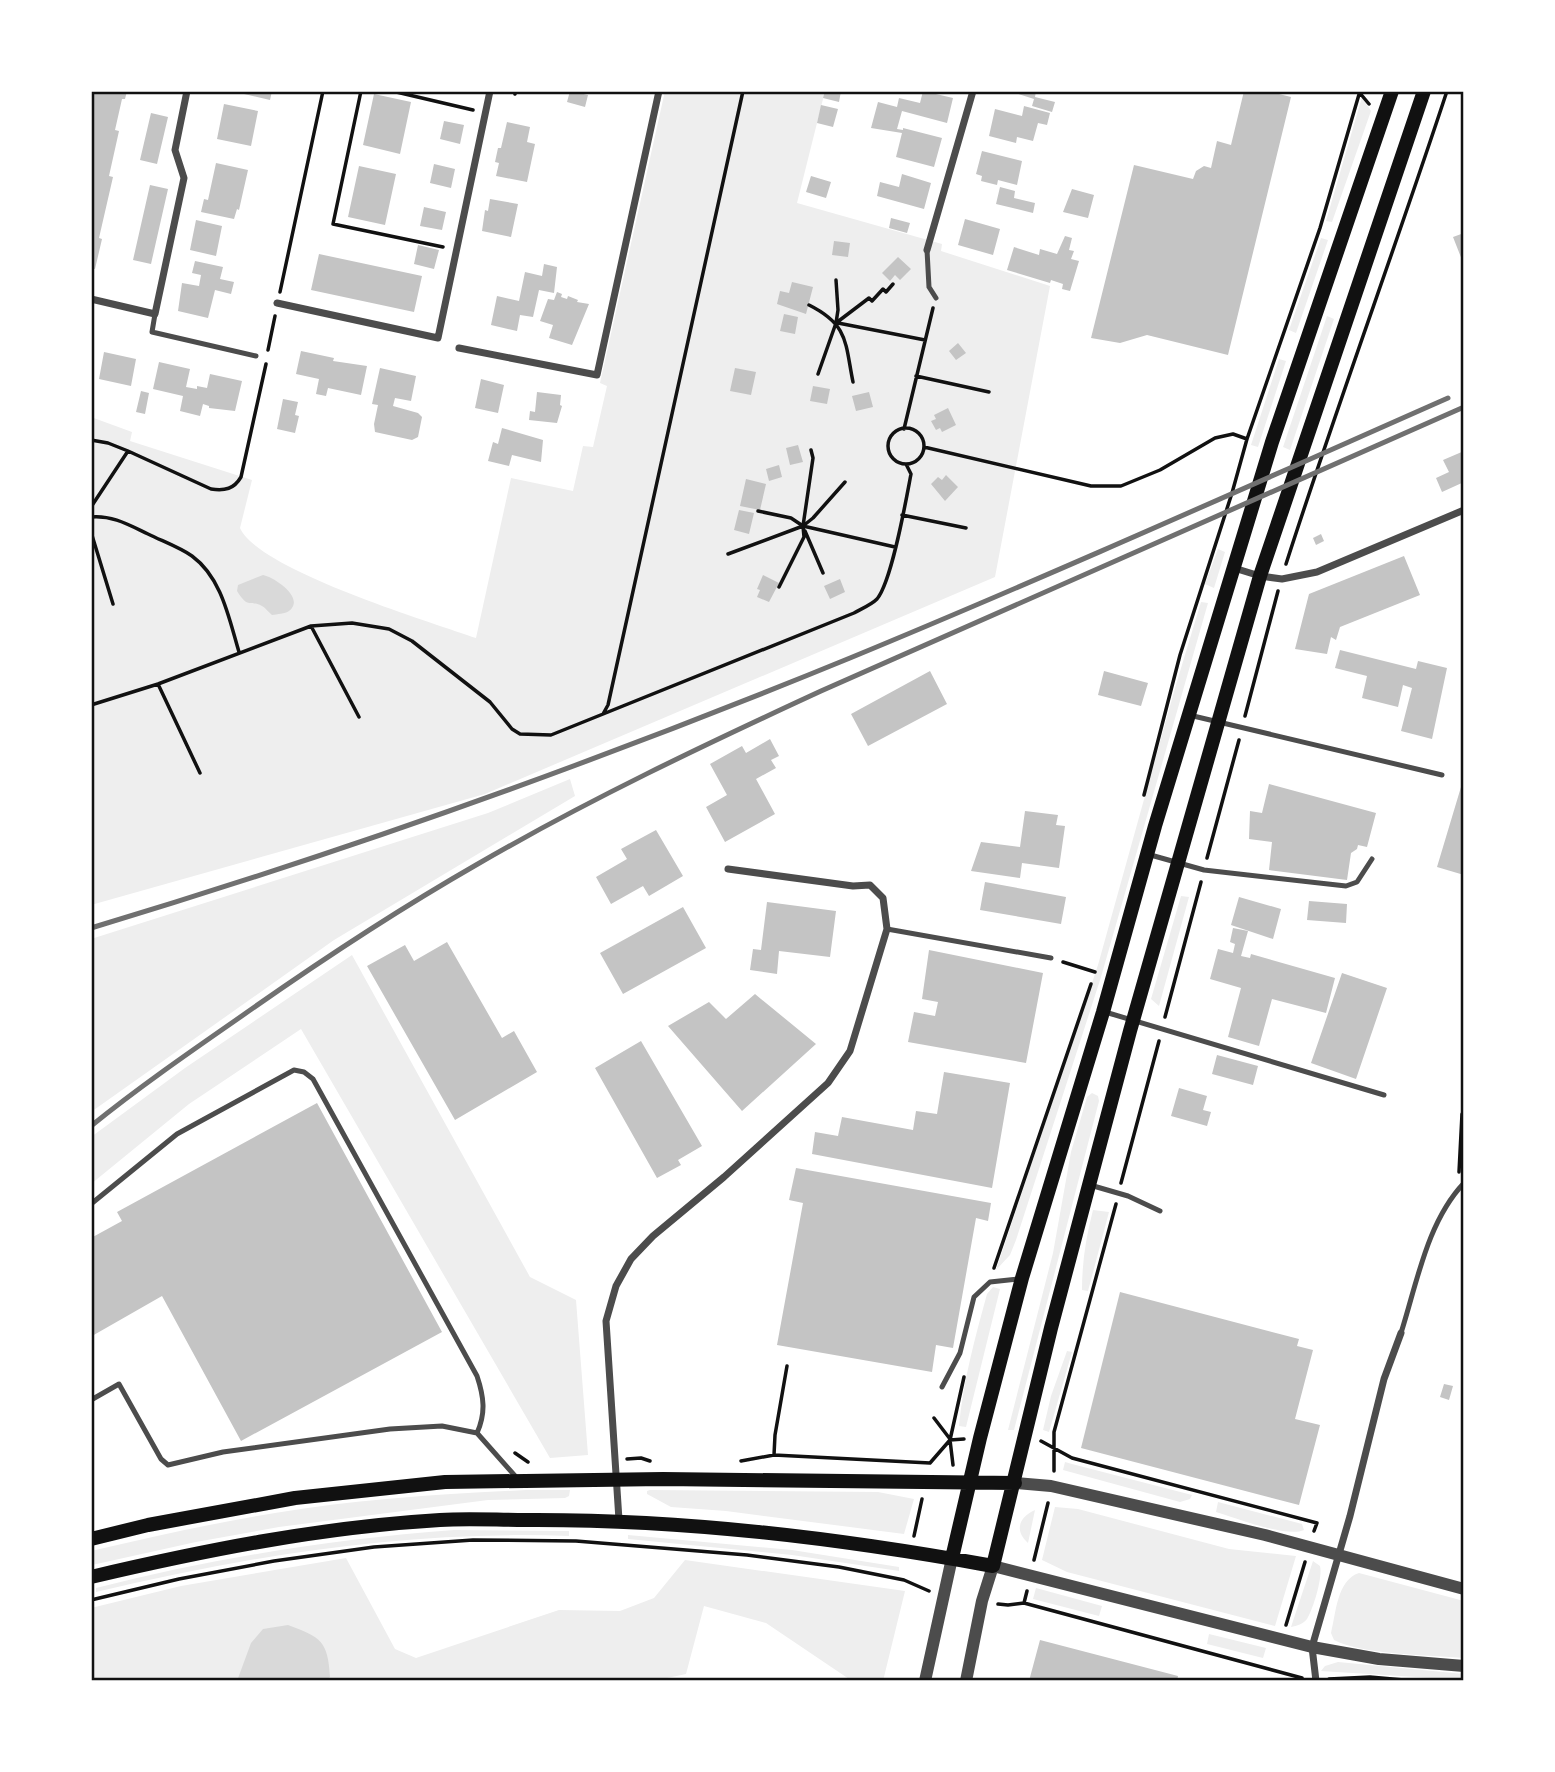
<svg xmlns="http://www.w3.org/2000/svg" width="1555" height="1772" viewBox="0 0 1555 1772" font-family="'IBM Plex Sans',sans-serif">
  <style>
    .green { fill: #eee }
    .water { fill: #d9d9d9 }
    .building { fill: #c4c4c4 }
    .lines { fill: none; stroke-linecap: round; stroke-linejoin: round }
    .path { stroke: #111; stroke-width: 3.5 }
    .service { stroke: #4c4c4c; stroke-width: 5 }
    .minor { stroke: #4c4c4c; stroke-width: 7 }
    .tertiary { stroke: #4c4c4c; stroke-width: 12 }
    .secondary { stroke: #111; stroke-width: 14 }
    .rail { stroke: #707070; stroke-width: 5 }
    .neatline { fill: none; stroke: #111; stroke-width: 2.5 }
  </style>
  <rect width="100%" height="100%" fill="#fff"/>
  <!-- green -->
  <path class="green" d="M665,91H825L797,203L942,244L941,251L1050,286L995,577L485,794L91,905V417L132,432L130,441L252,480L240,528C259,570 428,621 476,638L511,478L573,491L583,446L593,447L607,386L600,383Z
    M1362,97L1371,111L1332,222L1326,221Z
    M1321,238L1328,240L1296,333L1289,330Z
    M1327,316L1334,319L1290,450L1283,447Z
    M1279,359L1286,361L1258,447L1251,445Z
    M1218,549L1225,552L1214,588L1205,584Z
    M1201,602L1208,603L1101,977L1016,1240L1010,1255L996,1270L1098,965L1175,688Z
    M570,779L575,796L334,940L91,1112V939L488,813Z
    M1181,896L1189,897L1159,1006L1151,999Z
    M352,955L530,1277L576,1300L588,1455L550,1458L301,1029L189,1104L91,1184V1137L185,1068Z
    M1092,1093L1098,1096L1099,1101L1014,1430H1008L1053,1253L1071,1152L1087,1097Z
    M1093,1210L1109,1212L1088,1291L1082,1290C1082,1262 1086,1237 1093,1210Z
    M993,1287L1000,1289L966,1427L959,1426C963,1381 975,1338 987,1294Z
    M1067,1351L1072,1352L1049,1432L1043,1430L1051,1396Z
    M1065,1462L1072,1464L1192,1495L1190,1499L1180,1502L1063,1470Z
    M526,1490H570L569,1496L565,1498L488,1500L279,1527L196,1542L92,1565L91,1551C152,1537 213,1523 275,1513C358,1499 442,1494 526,1490Z
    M650,1490L878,1492L914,1499L904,1534L726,1511L671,1507L647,1494V1491Z
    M1218,1502L1302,1524L1304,1530C1287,1538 1236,1518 1216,1512Z
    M1055,1507L1078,1509L1229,1549L1296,1556L1275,1626L1067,1572L1042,1560Z
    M1035,1510L1028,1543C1014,1531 1019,1517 1035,1510Z
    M454,1530L569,1531V1536C408,1530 252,1555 96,1592V1588C214,1558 333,1539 454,1530Z
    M628,1535L792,1550L899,1567V1571L792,1555L628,1539Z
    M346,1558L395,1649L416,1658L559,1610L620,1611L654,1598L685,1560L905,1591L883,1681H852L766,1623L704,1606L686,1674L653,1681H91V1608L181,1586Z
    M1313,1561L1320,1566C1323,1577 1313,1610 1307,1619C1303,1624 1297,1626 1291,1627Z
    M1359,1573L1464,1601V1658C1429,1655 1364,1655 1334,1640L1331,1633C1336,1613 1337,1580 1359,1573Z
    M1036,1588L1102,1606L1099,1616L1033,1599Z
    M1209,1634L1266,1648L1263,1658L1207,1644Z
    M1338,1662L1464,1674V1680L1321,1671L1325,1666Z"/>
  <!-- water -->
  <path class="water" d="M263,575C274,577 306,598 289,611C285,614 277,614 272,615C268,612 266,608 262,606C249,599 249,610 237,591L238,585Z
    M288,1625C321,1637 328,1641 330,1677L326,1681H237L251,1643L263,1629Z"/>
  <!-- building -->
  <path class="building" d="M91,91H127L125,99H122L115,130L119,131L109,176L113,177L99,238L102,239L95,269L91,268Z
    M245,91H272L270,100L244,94Z
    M570,91L588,95L585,107L567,102Z
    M825,91H841L839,102L823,98Z
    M923,91L953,98L947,123L902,111L897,129L903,130V128L942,138L934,167L896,157L902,133L871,128L878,102L897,107L899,98L920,103Z
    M1009,91H1036L1035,97L1055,102L1052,112L1032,106L1034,99Z
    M1244,91H1267L1291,97L1228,355L1147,335L1120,343L1091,338L1134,165L1193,179L1196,171L1204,166L1211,168L1217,141L1231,145Z
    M374,94L411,102L400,154L363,145Z
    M224,104L258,111L251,146L217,139Z
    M821,105L838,109L833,127L817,123Z
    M1024,106L1050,113L1047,125L1038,123L1033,141L1017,137L1016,143L989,136L995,109L1022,116Z
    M151,113L168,117L157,164L140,160Z
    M444,121L464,125L460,144L440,139Z
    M507,122L530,127L527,142L535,144L527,182L496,176L499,163L495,162L498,148H501Z
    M982,151L1022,161L1017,185L998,180L997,185L981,181L982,176L976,174Z
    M216,163L248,170L239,210L237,209L234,219L201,212L204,199L208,200Z
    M434,164L455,169L451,188L430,183Z
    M359,166L396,174L385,225L348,217Z
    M902,174L931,183L924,209L877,196L880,182L899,187Z
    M811,176L831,182L826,198L806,192Z
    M150,185L168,189L151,264L133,260Z
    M1000,187L1015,191L1014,198L1035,203L1033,213L996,204Z
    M1072,189L1094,195L1088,218L1063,212Z
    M490,199L518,204L511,237L482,231L485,210L488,211Z
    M424,207L446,212L442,230L420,226Z
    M891,218L910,223L907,233L889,228Z
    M965,219L1000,229L993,255L958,245Z
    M196,220L222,226L216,256L190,250Z
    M1464,233V265L1453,237Z
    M1065,236L1072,238L1069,250L1074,251L1071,259L1079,261L1070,291L1062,289L1063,284L1051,280L1050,283L1007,270L1014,247L1039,255L1040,249L1057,254Z
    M834,241L850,243L848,257L832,255Z
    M418,245L439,250L434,269L414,264Z
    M319,254L422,276L414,312L311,290Z
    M898,257L911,269L900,280L895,275L890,281L882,273Z
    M195,261L223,267L220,279L234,282L231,294L215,290L208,318L178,311L182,283L199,286L201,275L192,273Z
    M544,264L557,267L554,293L539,290L533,317L520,315L517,331L491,325L497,296L519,301L525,272L542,276Z
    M792,282L813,287L806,314L777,304L780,291L789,293Z
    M557,292L562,294L561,297L567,299L568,296L578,300L577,302L589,304L572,345L549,338L553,325L540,321L548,299L554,300Z
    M784,314L798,317L795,334L780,331Z
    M958,343L966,353L956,360L949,351Z
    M301,351L334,358L333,361L367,366L361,395L328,388L326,396L316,394L319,379L296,374Z
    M104,352L136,359L131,386L99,379Z
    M159,362L190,369L186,387L197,389V386L207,388L210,374L242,381L235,411L209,408V406L203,404L200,416L180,411L183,396L153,389Z
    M380,368L416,376L411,401L395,398L393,406L418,413L422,417L418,437L412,440L375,432L374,424L378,405L372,404Z
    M735,368L756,372L751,395L730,391Z
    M481,379L504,385L498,413L475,408Z
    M813,386L830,389L827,404L810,401Z
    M141,391L149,393L145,414L136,412Z
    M537,392L561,395L560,405L562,406L557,423L529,420L530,411L535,412Z
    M869,392L873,407L856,411L852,396Z
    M283,399L298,402L295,415L299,416L295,433L277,429Z
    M948,408L956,425L942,432L940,428L936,430L931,421L936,419L934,415Z
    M502,428L543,440L541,462L512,455L509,466L488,461L493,442L498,444Z
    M798,445L803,462L790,465L786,448Z
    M1464,451V482L1442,492L1436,478L1449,472L1443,460Z
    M779,465L782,477L769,481L766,469Z
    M946,475L958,487L945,501L931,484L938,477L942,480Z
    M746,479L766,484L760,510L740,506Z
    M739,510L754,513L749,534L734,530Z
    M1321,534L1324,541L1316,545L1313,538Z
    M1404,556L1420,595L1340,627L1336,640L1331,637L1327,654L1295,649L1309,594Z
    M763,575L779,583L769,602L757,597L760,590L757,589Z
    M840,579L845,592L830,599L824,586Z
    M1340,650L1416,669L1418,661L1447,668L1432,739L1401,731L1412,688L1403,685L1398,707L1362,698L1367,676L1335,668Z
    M930,671L947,704L868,746L851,714Z
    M1104,671L1148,683L1141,706L1098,695Z
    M770,739L779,756L771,760L776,768L756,779L775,814L725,842L706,807L727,795L710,764L742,746L746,753Z
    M1464,777V875L1437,867Z
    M1269,784L1376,813L1367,847L1358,845L1357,849L1351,853L1347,880L1269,870L1272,842L1249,839L1250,811L1262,813Z
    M1025,811L1058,815L1056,825L1065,826L1059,868L1022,863L1020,878L971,871L981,842L1020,847Z
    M656,830L683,876L649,896L643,886L611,904L596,877L627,859L621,849Z
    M985,882L1066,897L1061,924L980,910Z
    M1239,897L1281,909L1273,939L1231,925Z
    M1309,901L1347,904L1346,923L1307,920Z
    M767,902L836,911L830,957L779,951L777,974L750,970L753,949L761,950Z
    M683,907L706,948L623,994L600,953Z
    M1233,928L1248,931L1241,956L1250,958L1251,954L1335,978L1326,1013L1272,999L1259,1046L1228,1037L1241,988L1210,979L1218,949L1233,953L1235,944L1230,942Z
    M447,942L502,1038L514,1031L537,1072L455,1120L367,966L405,945L414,961Z
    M929,950L1043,973L1026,1063L908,1042L914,1012L935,1016L938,1002L922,999Z
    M1342,973L1387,988L1356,1079L1311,1063Z
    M755,994L816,1044L742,1111L668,1026L709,1002L726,1019Z
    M641,1041L702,1146L678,1160L681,1165L657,1178L595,1068Z
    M1217,1055L1258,1066L1253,1085L1212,1074Z
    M944,1072L1010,1083L992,1188L812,1154L815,1132L838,1136L842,1117L913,1130L916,1111L937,1114Z
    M1179,1088L1207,1096L1203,1110L1211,1112L1207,1126L1171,1116Z
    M317,1103L442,1332L241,1441L162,1296L92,1336L91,1238L122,1221L117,1212Z
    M796,1168L991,1203L988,1221L976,1218L953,1348L936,1345L932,1372L777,1345L803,1203L789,1200Z
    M1120,1292L1299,1339L1297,1346L1313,1350L1295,1419L1320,1425L1299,1505L1081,1448Z
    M1444,1384L1453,1386L1449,1400L1440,1397Z
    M1040,1640L1178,1676L1177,1681H1029Z"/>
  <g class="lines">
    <!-- path -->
    <path class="path" d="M361,91L333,224L443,247
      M392,91L473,110
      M1359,92L1369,104
      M515,94L516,91
      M280,292L323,91
      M809,305C849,325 845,343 853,382
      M836,323L869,298L872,301L883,289L886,292L893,284
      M838,323L925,340
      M268,350L275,316
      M818,374L836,323L838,310L836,280
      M916,376L989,392
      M888 446a18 18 0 1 1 36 0a18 18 0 1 1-36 0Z
      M904,429L933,308
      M91,440L108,443L128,451L211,489C225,491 234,489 241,477L266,364
      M924,447L1091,486H1121L1160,470L1215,438L1233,434L1247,439
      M91,507L128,451
      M758,511L791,518L803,526L895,547
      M902,515L966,528
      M91,517C112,515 129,525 148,534C162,541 179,547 192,556C222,578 229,619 239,652
      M805,531L823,573
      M91,532L113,604
      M728,554L803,526L813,518L845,482
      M1286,564C1337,405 1395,249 1447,91
      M779,587L804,537L803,526L813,458L811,450
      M311,626L359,717
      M158,684L200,773
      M91,705L158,684L311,626L352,623L389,629L412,641L490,702L512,729L520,734L551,735L854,613C861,609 871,605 877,599C892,581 906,500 911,474L906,464
      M603,714L608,705L743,91
      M1245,716L1278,591
      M1144,795L1180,655L1232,493L1247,439L1320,228L1360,91
      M1207,858L1239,740
      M1063,962L1095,972
      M1165,1017L1201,882
      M1459,1172L1462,1114
      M1121,1183L1159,1041
      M994,1268L1091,984
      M934,1418L950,1439
      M1041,1441L1072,1458L1317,1523L1314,1531
      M515,1453L528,1462
      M774,1455L775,1435L787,1366
      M627,1459L641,1458L650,1461
      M741,1461L774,1455L930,1463L950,1440L964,1439
      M953,1465L950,1440L964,1377
      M1054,1471V1432L1116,1204
      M914,1536L922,1499
      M1034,1560L1048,1503
      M91,1600L179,1579L274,1561L374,1547L473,1540L576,1541L747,1555L839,1567L904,1580L929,1591
      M1024,1603L1027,1591
      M998,1604L1008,1605L1024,1603L1302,1678
      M1286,1625L1305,1562
      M1329,1679L1370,1677L1415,1681"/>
    <!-- service -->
    <path class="service" d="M927,250L929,287L936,298
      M155,314L152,332L256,356
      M1189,715L1442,775
      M1147,854L1204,870L1346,886L1357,882L1372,859
      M887,929L1051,958
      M1105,1012L1384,1095
      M1090,1185L1128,1196L1160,1211
      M91,1204L177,1134L294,1070L304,1072L313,1079L477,1376C484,1397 486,1413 477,1433
      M1401,1333C1417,1283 1427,1222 1464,1183
      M942,1387L960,1353L974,1297L990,1282L1019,1279
      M91,1400L119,1384L161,1459L168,1465L223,1452L390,1429L442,1426L477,1433L516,1477"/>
    <!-- minor -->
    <path class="minor" d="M927,250L973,91
      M91,299L155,314L184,178L175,150L187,91
      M277,303L438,338L490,91
      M459,348L597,375L659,91
      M1234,568L1260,576L1282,579L1317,572L1464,510
      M619,1520L606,1321L616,1286L631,1259L653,1236L724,1177L828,1083L850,1051L887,929L883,898L870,885L853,886L728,869
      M1316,1681L1312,1647L1350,1516L1384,1379L1401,1333"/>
    <!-- tertiary -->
    <path class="tertiary" d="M1015,1483L1051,1486L1265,1535L1464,1589
      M925,1681L952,1558
      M966,1681L982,1601L993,1566L1312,1647L1379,1659L1464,1666"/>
    <!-- secondary -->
    <path class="secondary" d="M91,1539L148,1525L295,1498L445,1482L663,1479L1015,1483
      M952,1558L980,1438L1022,1278L1103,1012L1155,826L1272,442L1392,91
      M91,1577C206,1550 322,1527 440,1520C468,1518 497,1520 525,1520C683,1519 838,1538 993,1566L1051,1328L1130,1031L1260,576L1424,91"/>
    <!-- rail -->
    <path class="rail" d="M91,928C348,851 601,760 850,658C1051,575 1249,486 1448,398
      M91,1126C138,1088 187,1054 236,1020C314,965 394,912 476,865C588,800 704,745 821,691L1464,407"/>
  </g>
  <!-- border -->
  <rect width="1555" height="1772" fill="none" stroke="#ffffff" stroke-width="186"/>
  <rect x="93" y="93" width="1369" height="1586" class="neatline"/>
</svg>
